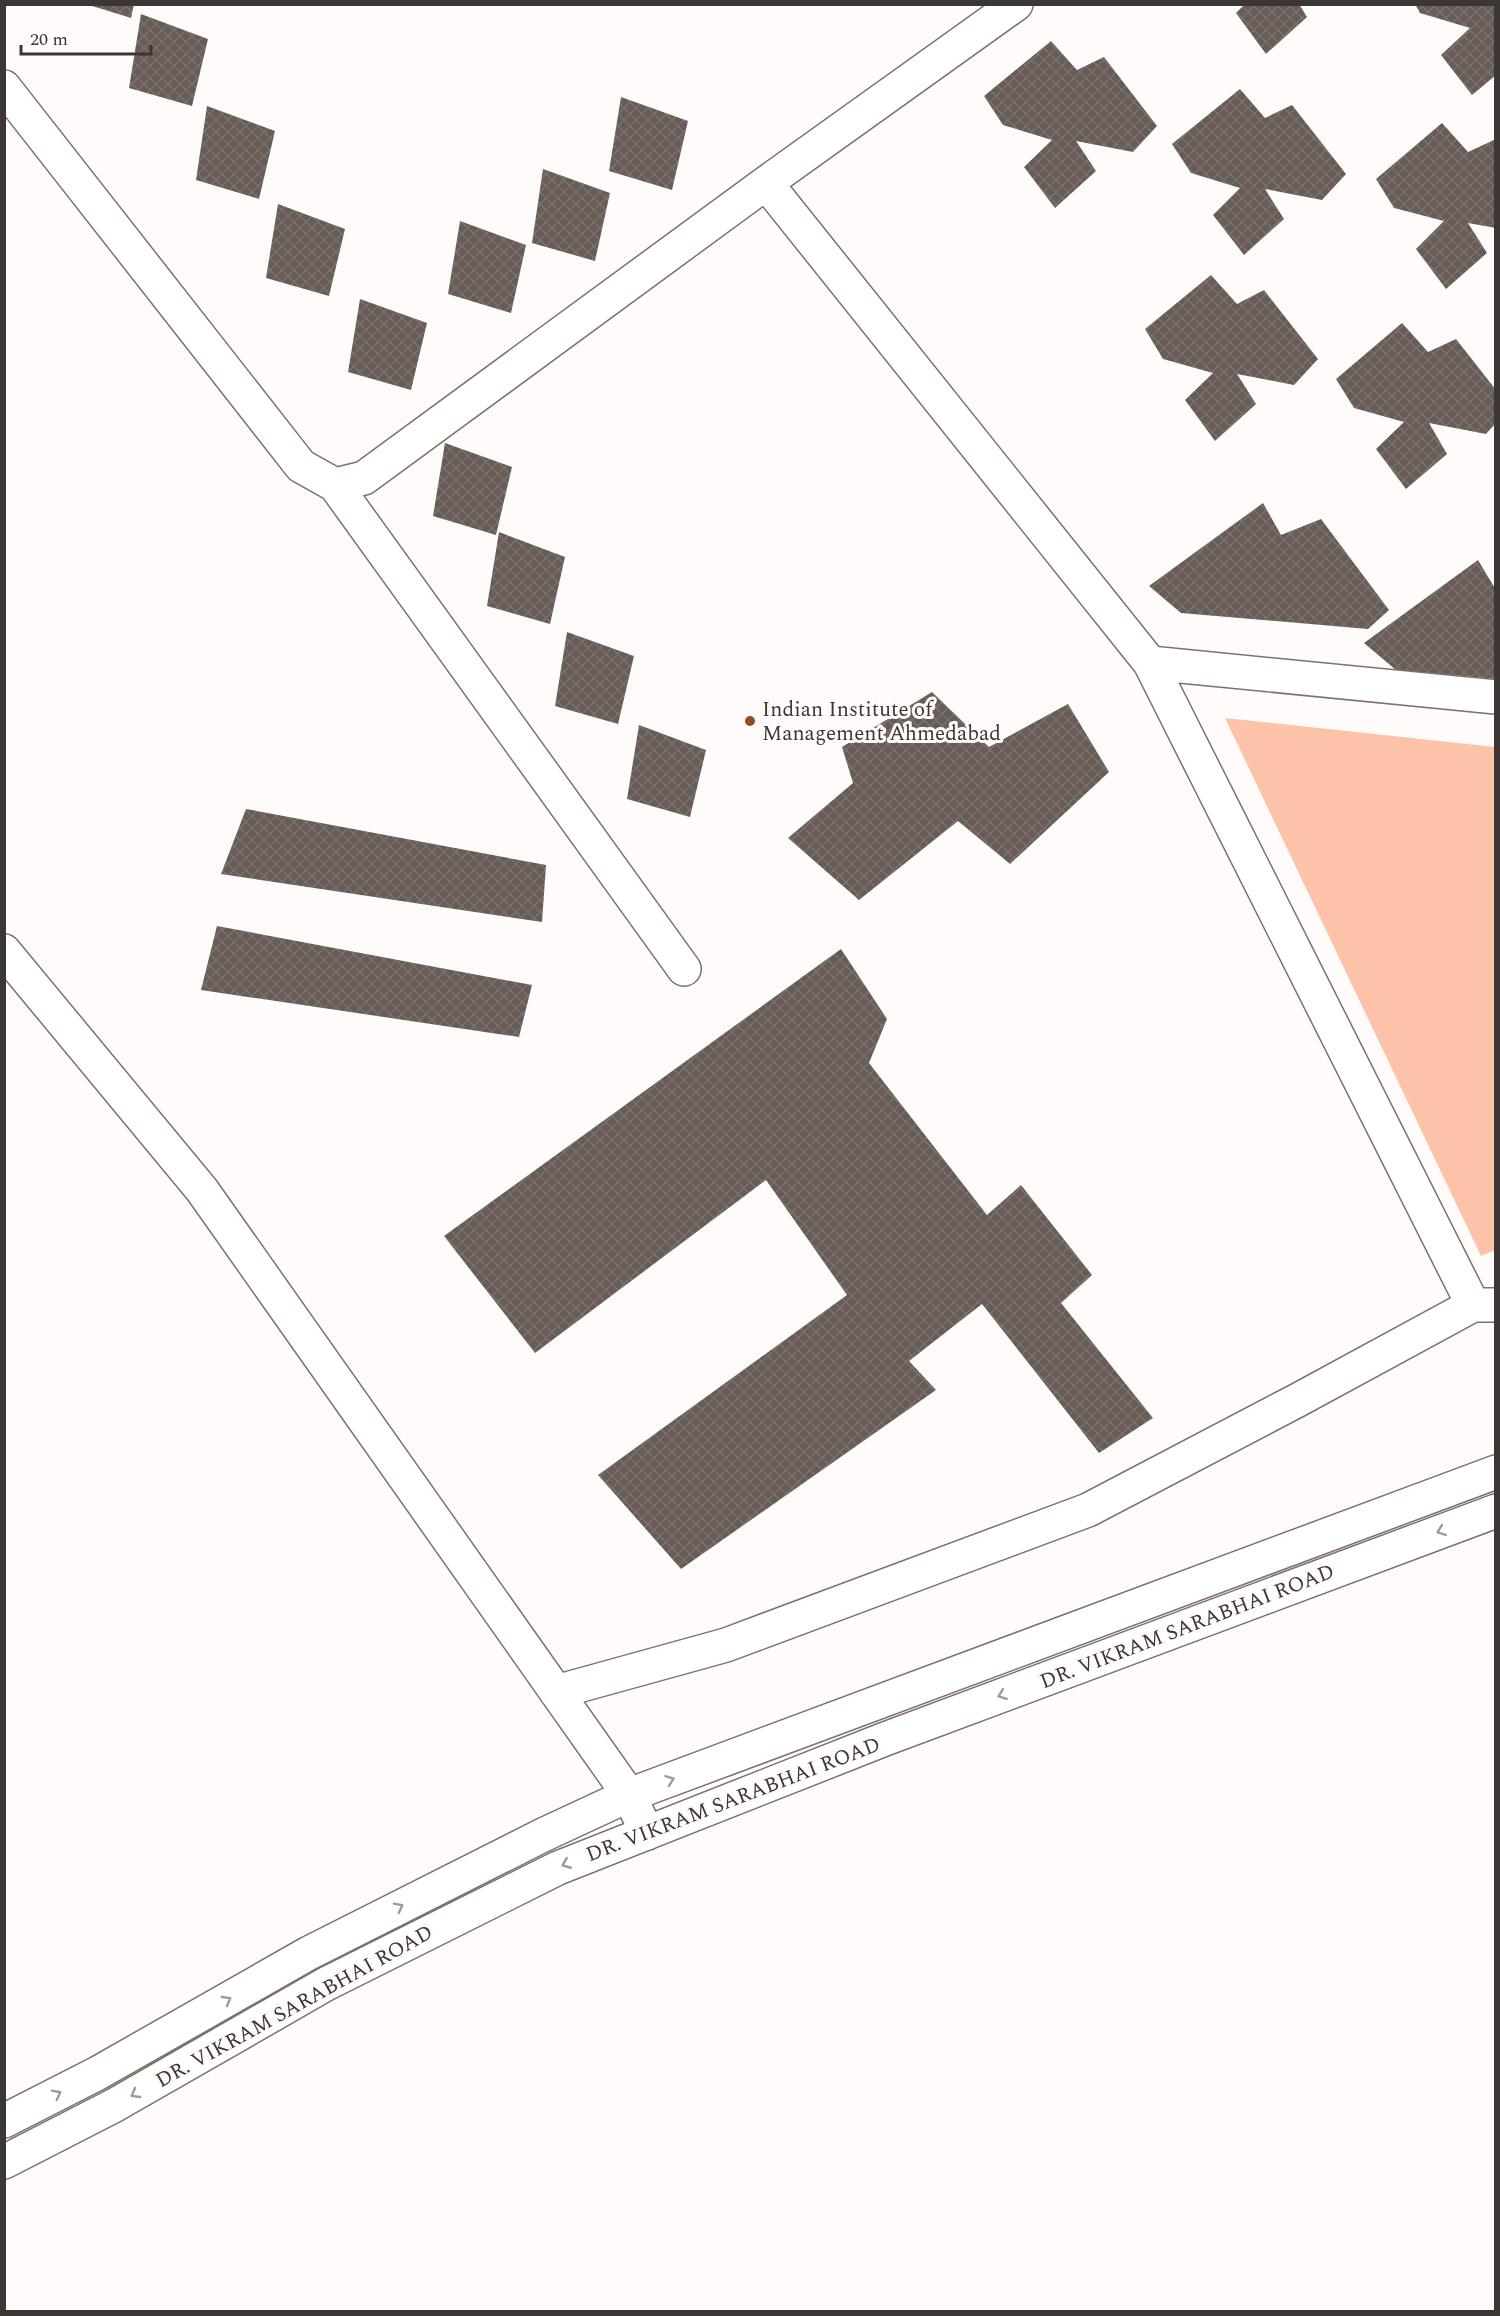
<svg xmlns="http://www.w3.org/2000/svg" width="1500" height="2316" viewBox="0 0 1500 2316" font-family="Spectral,serif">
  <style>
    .garden { fill: #fcc3a9 }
    .building { fill: url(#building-cross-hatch) }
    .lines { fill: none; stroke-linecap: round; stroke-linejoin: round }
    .minor-casing { stroke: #7e716c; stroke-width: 36 }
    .major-casing { stroke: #7e716c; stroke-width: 36 }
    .minor { stroke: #fff; stroke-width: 33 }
    .major { stroke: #fff; stroke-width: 33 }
    .oneway { stroke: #9e9a9a }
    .poi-dot { fill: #924b27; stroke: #fefbfa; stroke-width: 2 }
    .labels { text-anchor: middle; stroke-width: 6; stroke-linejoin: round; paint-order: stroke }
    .poi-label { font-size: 21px; fill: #3c3634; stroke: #fefbfa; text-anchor: start }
    .street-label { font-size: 21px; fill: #3c3634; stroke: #fefbfa }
  </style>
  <defs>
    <pattern id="building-cross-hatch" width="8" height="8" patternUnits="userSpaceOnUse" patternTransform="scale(1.5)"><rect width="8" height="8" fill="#685c56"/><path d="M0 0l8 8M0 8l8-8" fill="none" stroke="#7a716c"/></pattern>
  </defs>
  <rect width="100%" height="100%" fill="#fefbfa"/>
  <!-- garden -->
  <path class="garden" d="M1225,718L1495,747V1250L1481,1256Z"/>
  <!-- building -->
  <path class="building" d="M86,4H134L131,18Z
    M1245,4H1299L1307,17L1266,54L1236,13Z
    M1415,4H1496V75L1472,95L1441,55L1470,28L1420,13Z
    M141,14L208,39L192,106L129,88Z
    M1051,41L1077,70L1104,57L1157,126L1133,152L1076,141L1096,171L1055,208L1024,167L1052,140L1003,125L984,96Z
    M1240,89L1265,118L1292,105L1346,174L1322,200L1265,189L1284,219L1244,255L1213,215L1240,188L1191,173L1172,144Z
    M621,97L688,121L672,190L609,171Z
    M207,106L275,131L259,199L196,180Z
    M1442,123L1468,152L1496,139V228L1468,223L1487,253L1446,289L1416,249L1444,221L1394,208L1376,179Z
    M543,169L610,193L595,261L532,243Z
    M278,204L345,229L329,296L266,278Z
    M460,221L526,245L511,313L448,294Z
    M1211,275L1237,304L1264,290L1318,359L1294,385L1237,374L1256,404L1215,441L1185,400L1213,373L1163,359L1145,329Z
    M360,299L427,323L411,390L348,372Z
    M1402,323L1428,352L1456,339L1496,390V423L1486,434L1429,423L1447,454L1406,489L1376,449L1404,422L1354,408L1336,379Z
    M445,443L512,467L496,535L433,516Z
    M1263,503L1281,535L1321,519L1389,610L1368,629L1181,613L1149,586Z
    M499,532L565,557L550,624L487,606Z
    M1478,560L1496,590V679L1396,670L1364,643Z
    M567,632L634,656L618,724L555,706Z
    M932,692L989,747L1068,704L1109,772L1010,864L958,821L859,900L788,838L853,783L842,747Z
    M639,725L706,750L690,817L627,799Z
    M246,809L546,865L542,922L221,874Z
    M217,926L532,985L519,1037L201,990Z
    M841,949L887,1019L869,1063L987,1215L1021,1185L1092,1275L1061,1303L1153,1418L1099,1453L982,1304L909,1361L936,1390L681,1569L598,1475L847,1295L766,1180L535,1353L444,1236Z"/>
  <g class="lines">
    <defs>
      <path id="minor" d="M4,87L301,466L335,485L364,478L766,183L1016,4
        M766,183L1150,663
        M335,485L684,969
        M1496,697L1150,663L1473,1305H1496
        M4,951L202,1190L629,1795L647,1833
        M556,1692L726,1645L1088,1510L1298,1400L1473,1305"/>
      <path id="major" d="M4,2121L98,2073L309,1953L543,1835L629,1795L1496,1472
        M4,2162L115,2105L326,1984L558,1868L885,1739L1496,1511"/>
    </defs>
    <!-- minor casing -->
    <use href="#minor" class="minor-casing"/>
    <!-- major casing -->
    <use href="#major" class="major-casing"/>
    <!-- minor -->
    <use href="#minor" class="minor"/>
    <!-- major -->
    <use href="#major" class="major"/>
  </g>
  <!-- one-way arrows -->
  <defs><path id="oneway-chevron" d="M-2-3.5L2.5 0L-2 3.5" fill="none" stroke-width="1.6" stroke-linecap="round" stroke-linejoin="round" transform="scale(1.5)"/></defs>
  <g class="oneway">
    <use href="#oneway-chevron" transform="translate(1441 1531) rotate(159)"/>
    <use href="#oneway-chevron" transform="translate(1002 1695) rotate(159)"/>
    <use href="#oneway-chevron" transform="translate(670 1780) rotate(-20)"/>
    <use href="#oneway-chevron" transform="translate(566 1864) rotate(158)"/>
    <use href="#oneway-chevron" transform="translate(399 1907) rotate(-27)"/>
    <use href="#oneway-chevron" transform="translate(227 2000) rotate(-30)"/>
    <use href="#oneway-chevron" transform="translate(57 2094) rotate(-27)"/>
    <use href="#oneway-chevron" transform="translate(135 2094) rotate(150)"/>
  </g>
  <!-- markers -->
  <circle class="poi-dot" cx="750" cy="721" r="6"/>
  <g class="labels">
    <!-- poi labels -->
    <g class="poi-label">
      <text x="762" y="716">Indian Institute of<tspan x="762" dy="24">Management Ahmedabad</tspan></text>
    </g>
    <!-- street labels -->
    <g class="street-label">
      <text transform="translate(1187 1626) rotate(-21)" y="7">DR. VIKRAM SARABHAI ROAD</text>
      <text transform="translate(733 1799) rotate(-21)" y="7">DR. VIKRAM SARABHAI ROAD</text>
      <text transform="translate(294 2006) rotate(-29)" y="7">DR. VIKRAM SARABHAI ROAD</text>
    </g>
  </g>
  <!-- border -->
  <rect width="1500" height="2316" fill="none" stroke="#3c3634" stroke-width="12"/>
  <!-- scale -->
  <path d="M21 45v9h130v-9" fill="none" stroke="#3c3634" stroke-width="3"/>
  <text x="30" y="45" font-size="18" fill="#3c3634" stroke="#fefbfa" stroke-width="4.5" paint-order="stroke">20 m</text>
</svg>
